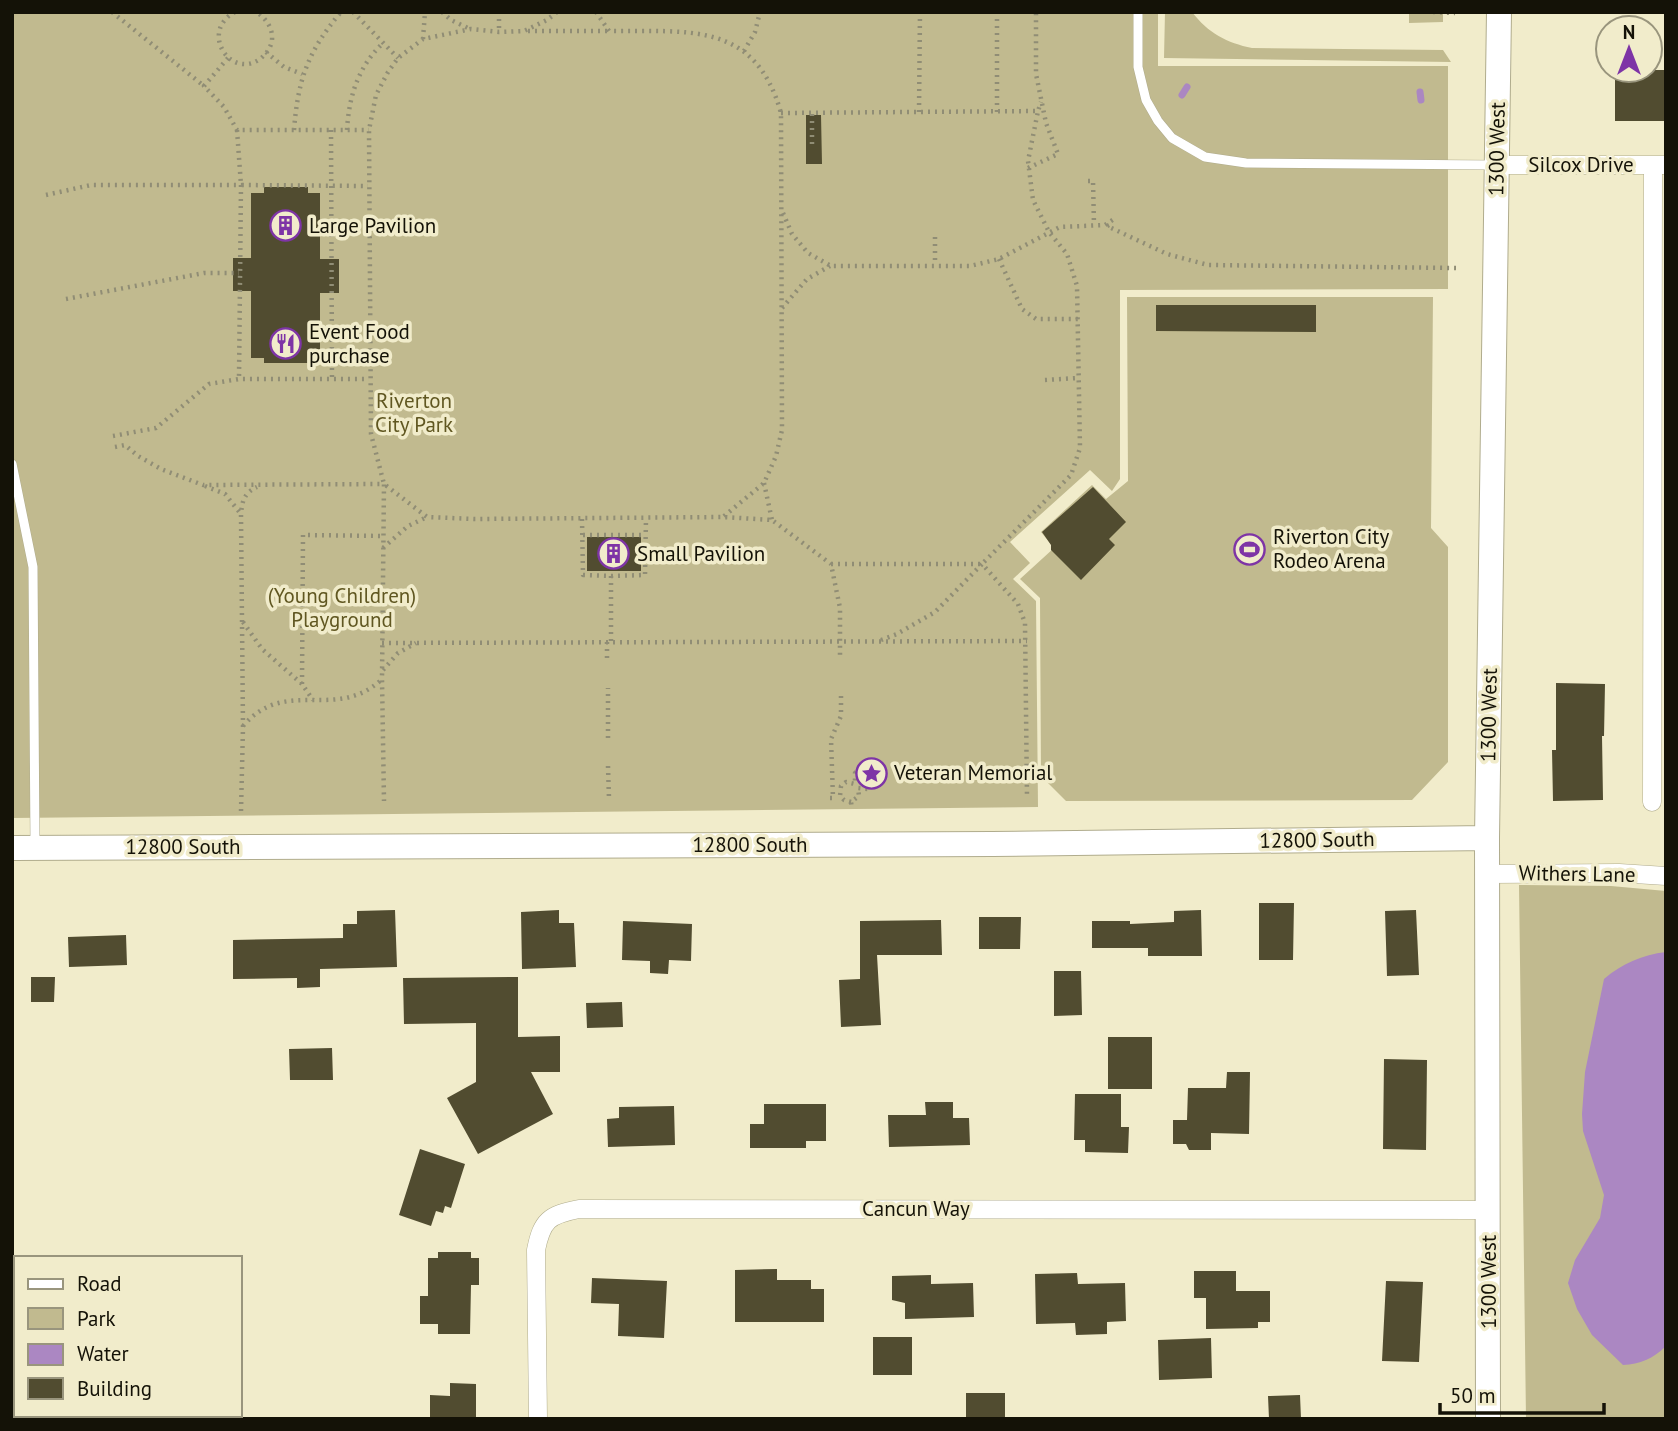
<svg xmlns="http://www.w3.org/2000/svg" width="1678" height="1431" viewBox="0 0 1678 1431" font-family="'PT Sans',sans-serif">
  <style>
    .green { fill: #c1ba8f }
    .water { fill: #ab87c2 }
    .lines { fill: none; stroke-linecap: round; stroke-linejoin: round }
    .stream { stroke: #ab87c2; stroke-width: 7 }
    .building { fill: #514c30 }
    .lane-casing { stroke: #b0ac8d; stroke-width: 10 }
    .street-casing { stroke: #b0ac8d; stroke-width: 19 }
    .secondary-casing { stroke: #b0ac8d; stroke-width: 26 }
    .path { stroke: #908d75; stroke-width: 4.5; stroke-dasharray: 2 5; stroke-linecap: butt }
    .lane { stroke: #fff; stroke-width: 9 }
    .street { stroke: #fff; stroke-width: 18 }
    .secondary { stroke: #fff; stroke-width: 24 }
    .labels { text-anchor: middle; stroke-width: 7; stroke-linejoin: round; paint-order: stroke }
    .street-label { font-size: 21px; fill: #141207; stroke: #f1eccb }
    .poi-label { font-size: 21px; fill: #141207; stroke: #f1eccb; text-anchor: start }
    .park-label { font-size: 21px; fill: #605721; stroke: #f1eccb }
  </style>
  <rect width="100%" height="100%" fill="#f1eccb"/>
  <!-- green -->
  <path class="green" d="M12,12H1158V66H1448V289L1120,290V479L1112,491L1090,470L1010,542L1030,563L1013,579L1036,601L1038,807L12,818Z
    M1165,12H1192C1208,33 1227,43 1252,48L1443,50L1451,62L1164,58Z
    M1409,12H1443V22L1409,23Z
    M1127,297H1433L1431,528L1448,547V762L1412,800L1066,801L1041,776L1040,598L1020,579L1054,548L1041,532L1092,485L1106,499L1128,481Z
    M1519,885L1611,886L1666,891V1419H1526Z"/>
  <!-- water -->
  <path class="water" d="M1666,952V1346C1653,1359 1640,1364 1623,1365L1592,1335L1577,1309L1568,1283L1575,1260L1600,1218L1604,1195L1583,1131L1582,1114L1585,1072L1604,979C1623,963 1642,955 1666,952Z"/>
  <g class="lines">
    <!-- stream -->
    <path class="stream" d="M1420,92L1421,100
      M1182,95L1187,87"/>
  </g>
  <!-- building -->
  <path class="building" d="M1615,70H1666V121H1615Z
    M806,115H821L822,164H806Z
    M264,187H308V193H320V259H339V293H320V357H308V363H264V358H251V291H233V258H251V193H264Z
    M1156,305H1316V332L1156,331Z
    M1093,487L1126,522L1109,539L1115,545L1081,580L1051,550V545L1042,532Z
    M587,537H641V571H587Z
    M1556,683L1605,684L1604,736H1602L1603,800L1553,801L1552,750H1556Z
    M1259,903H1294L1293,960H1259Z
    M395,910L397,967L320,969V987L297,988V978L233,979V940L343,938V924H357V911Z
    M559,910V923H574L576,967L522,969L521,912Z
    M1201,910L1202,956H1148V948H1092V921H1130V924L1174,922V911Z
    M1416,910L1419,975L1387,976L1385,911Z
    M979,917H1021L1020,949H979Z
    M941,920L942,955H877L881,1025L841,1027L839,980L860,979V921Z
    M623,921L692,924L691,961L669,960L668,974L650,973V961L622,960Z
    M126,935L127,965L69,967L68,937Z
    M1054,971H1081L1082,1015L1054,1016Z
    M31,977H55L54,1002H31Z
    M518,977V1037L560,1036V1072H531L553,1114L478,1154L447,1098L476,1082V1023L404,1024L403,978Z
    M622,1002L623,1027L587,1028L586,1003Z
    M1108,1037H1152V1089H1108Z
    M332,1048L333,1080H290L289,1049Z
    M1384,1059L1427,1060L1426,1150L1383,1149Z
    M1227,1072H1250L1249,1134L1211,1133V1150H1189L1186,1144H1173V1120H1187L1188,1088H1226Z
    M1075,1094H1121V1127H1129L1128,1153L1085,1152V1140H1074Z
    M925,1102H953V1118H969L970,1145L889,1147L888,1115H926Z
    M764,1104H826V1141H806V1148H750V1124H764Z
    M674,1106L675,1145L608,1147L607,1119L619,1118V1107Z
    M420,1149L465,1164L451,1208L445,1206L443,1213L436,1211L431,1226L399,1215Z
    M438,1252H471V1258H479V1285H471L470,1334H438V1324H420V1296H428V1258H438Z
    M777,1269V1280H811V1289H824V1322H735V1270Z
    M1194,1271H1236V1291H1270V1322H1258V1328L1206,1329V1298H1194Z
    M1077,1273L1078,1284L1125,1283L1126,1321L1107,1322V1334L1076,1335L1075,1323L1036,1324L1035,1274Z
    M931,1275V1284L973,1283L974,1317L905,1319V1303L892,1300V1276Z
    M592,1278L667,1281L664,1338L618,1336L619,1304L591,1303Z
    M1386,1281L1423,1282L1419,1362L1382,1361Z
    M873,1337H912V1375H873Z
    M1211,1338L1212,1378L1159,1380L1158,1340Z
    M450,1383L476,1384V1419H430V1395L450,1396Z
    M966,1393H1005V1419H966Z
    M1300,1395L1301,1419H1269L1268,1396Z"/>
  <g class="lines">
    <defs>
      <path id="lane" d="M1138,12V67L1146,100L1158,121L1172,138L1205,157L1246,163L1495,165
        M12,464L33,567L35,845"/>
      <path id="street" d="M1497,165H1666
        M1652,802L1653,165
        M1488,874L1619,873L1666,876
        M538,1419L536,1250C542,1220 549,1215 579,1209L1489,1210"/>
      <path id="secondary" d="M12,848L992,844L1487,838
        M1488,1419L1487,838L1499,12"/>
    </defs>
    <!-- lane casing -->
    <use href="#lane" class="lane-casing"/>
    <!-- street casing -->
    <use href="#street" class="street-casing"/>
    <!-- secondary casing -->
    <use href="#secondary" class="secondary-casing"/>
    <!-- path -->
    <path class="path" d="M112,12L204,86
      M235,12C199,31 230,80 260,59C266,54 271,48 272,40C273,28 266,19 257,12
      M353,12L398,58
      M442,12L451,20L470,29
      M557,12L547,20L524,31L499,32L471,29L423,39L398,58L388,72L376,95L369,130L371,434L384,484L427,517L475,519L723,517L772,520L831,564L840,608V659
      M596,12L609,31C687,32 755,20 781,113L782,430L776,456L764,483L723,517
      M997,12V112
      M1433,12L1455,13
      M499,19V32
      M528,31H609
      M423,39L425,12
      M744,51L755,32L760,12
      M266,52L284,67L302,74
      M228,58L204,86L224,107L237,130H369
      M919,112L920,12
      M781,113L1038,111L1041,102
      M237,130L241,185L368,186
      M294,130C298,79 308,51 341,12
      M331,130L332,379
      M347,130C349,96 358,67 383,43
      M812,144V114
      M1028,168L1058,154L1046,123L1036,74V12
      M1088,181H1093L1094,225
      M46,195L91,185H241L239,379
      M783,213L792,234L808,253L831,266H970L999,259L1060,227L1105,225L1114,219
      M1109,225L1107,226L1167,254L1208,265L1456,268
      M935,237V265
      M999,259L1022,309L1036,319H1078
      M66,299L204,273H239
      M782,308L807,279L830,266
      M1045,380L1078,378
      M113,436L156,428L209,384L239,379H369
      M115,447L125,445L138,456L161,469L203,485L384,484L382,679L384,801
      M764,483L772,520
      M205,486L225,494L241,514
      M582,519L583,575L611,576V642
      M583,535H646
      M383,548L408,526L427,517
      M831,564H982L1071,475L1080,448L1077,286L1067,254L1049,232L1033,200L1028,161L1038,111
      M611,576L645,575L646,518
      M243,622L262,649L302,684L313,700
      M881,640L897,634L935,612L982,564L1018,604L1025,623L1027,797
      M607,642V660
      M382,643L1027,641
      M383,670L398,653L416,643
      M302,684L303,535L383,536
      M243,726C286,676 335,722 381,680
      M608,738V688
      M608,766L609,799
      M830,798H833L831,739L841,716V692
      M851,802L844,800L840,796L841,786L846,782L855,784V773L869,763L882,777L868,789L858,788L859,796L851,802L852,808
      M241,811L243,727L241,515C242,501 244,493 257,487"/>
    <!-- lane -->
    <use href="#lane" class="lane"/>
    <!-- street -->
    <use href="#street" class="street"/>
    <!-- secondary -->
    <use href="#secondary" class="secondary"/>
  </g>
  <!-- icons -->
  <defs>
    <symbol id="building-ring" viewBox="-11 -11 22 22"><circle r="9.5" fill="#f1eccb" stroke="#7e34a6" stroke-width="1.5"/><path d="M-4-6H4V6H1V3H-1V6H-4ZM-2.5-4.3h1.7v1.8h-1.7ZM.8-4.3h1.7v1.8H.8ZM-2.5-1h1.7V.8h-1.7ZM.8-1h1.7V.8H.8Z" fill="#7e34a6"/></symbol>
    <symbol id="restaurant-ring" viewBox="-11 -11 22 22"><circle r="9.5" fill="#f1eccb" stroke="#7e34a6" stroke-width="1.5"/><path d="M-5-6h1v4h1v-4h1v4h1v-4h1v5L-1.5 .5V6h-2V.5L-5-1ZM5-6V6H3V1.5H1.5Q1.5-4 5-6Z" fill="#7e34a6"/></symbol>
    <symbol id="stadium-ring" viewBox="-11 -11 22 22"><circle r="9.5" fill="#f1eccb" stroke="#7e34a6" stroke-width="1.5"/><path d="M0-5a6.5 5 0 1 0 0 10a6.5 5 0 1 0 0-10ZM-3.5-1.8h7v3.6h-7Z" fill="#7e34a6"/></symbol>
    <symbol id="sight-ring" viewBox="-11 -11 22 22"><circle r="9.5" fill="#f1eccb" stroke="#7e34a6" stroke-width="1.5"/><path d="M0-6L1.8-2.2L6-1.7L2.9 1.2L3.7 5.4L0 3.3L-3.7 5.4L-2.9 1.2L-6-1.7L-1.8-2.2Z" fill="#7e34a6"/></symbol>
  </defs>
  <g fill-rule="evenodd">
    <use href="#building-ring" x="268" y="208" width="35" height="35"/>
    <use href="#restaurant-ring" x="268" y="326" width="35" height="35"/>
    <use href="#stadium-ring" x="1232" y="532" width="35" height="35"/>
    <use href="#building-ring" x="596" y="536" width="35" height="35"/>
    <use href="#sight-ring" x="854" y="756" width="35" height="35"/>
  </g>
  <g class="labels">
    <!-- street labels -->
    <g class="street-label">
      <text transform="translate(1497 149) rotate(-89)" y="7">1300 West</text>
      <text x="1581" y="172">Silcox Drive</text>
      <text transform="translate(1489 715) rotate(-89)" y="7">1300 West</text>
      <text transform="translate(1317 840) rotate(-1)" y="7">12800 South</text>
      <text x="750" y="852">12800 South</text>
      <text x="183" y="854">12800 South</text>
      <text transform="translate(1577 874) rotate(1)" y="7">Withers Lane</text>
      <text x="916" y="1216">Cancun Way</text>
      <text transform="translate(1489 1282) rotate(-90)" y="7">1300 West</text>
    </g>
    <!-- poi labels -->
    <g class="poi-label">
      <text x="309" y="233">Large Pavilion</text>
      <text x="309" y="339">Event Food<tspan x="309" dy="24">purchase</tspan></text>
      <text x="1273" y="544">Riverton City<tspan x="1273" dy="24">Rodeo Arena</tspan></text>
      <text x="637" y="561">Small Pavilion</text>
      <text x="894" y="780">Veteran Memorial</text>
    </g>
    <!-- park labels -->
    <g class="park-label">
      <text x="414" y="408">Riverton<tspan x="414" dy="24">City Park</tspan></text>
      <text x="342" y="603">(Young Children)<tspan x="342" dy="24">Playground</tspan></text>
    </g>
  </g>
  <!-- border -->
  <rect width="1678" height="1431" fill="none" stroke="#141207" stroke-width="28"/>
  <!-- legend -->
  <rect x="14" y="1256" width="228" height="161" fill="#f1eccb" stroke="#99957d" stroke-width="2"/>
  <rect x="28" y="1279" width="35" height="10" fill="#ffffff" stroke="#99957d" stroke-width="2"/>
  <text x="77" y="1291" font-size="21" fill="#141207">Road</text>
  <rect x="28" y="1308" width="35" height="21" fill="#c1ba8f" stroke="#99957d" stroke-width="2"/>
  <text x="77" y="1326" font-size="21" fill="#141207">Park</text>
  <rect x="28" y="1344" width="35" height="21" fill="#ab87c2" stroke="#99957d" stroke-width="2"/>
  <text x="77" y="1361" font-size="21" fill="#141207">Water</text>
  <rect x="28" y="1378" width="35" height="21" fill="#514c30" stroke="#99957d" stroke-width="2"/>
  <text x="77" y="1396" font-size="21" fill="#141207">Building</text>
  <!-- north arrow -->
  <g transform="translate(1629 49)"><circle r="33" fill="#f1eccb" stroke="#99957d" stroke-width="2"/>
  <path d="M0-5L12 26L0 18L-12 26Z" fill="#7e34a6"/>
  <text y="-10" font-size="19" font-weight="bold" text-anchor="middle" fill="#141207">N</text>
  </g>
  <!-- scale -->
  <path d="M1440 1403v10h164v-10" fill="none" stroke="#141207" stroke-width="3.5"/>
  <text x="1450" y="1403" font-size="21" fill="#141207" stroke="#f1eccb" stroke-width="5" paint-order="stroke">50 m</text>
</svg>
